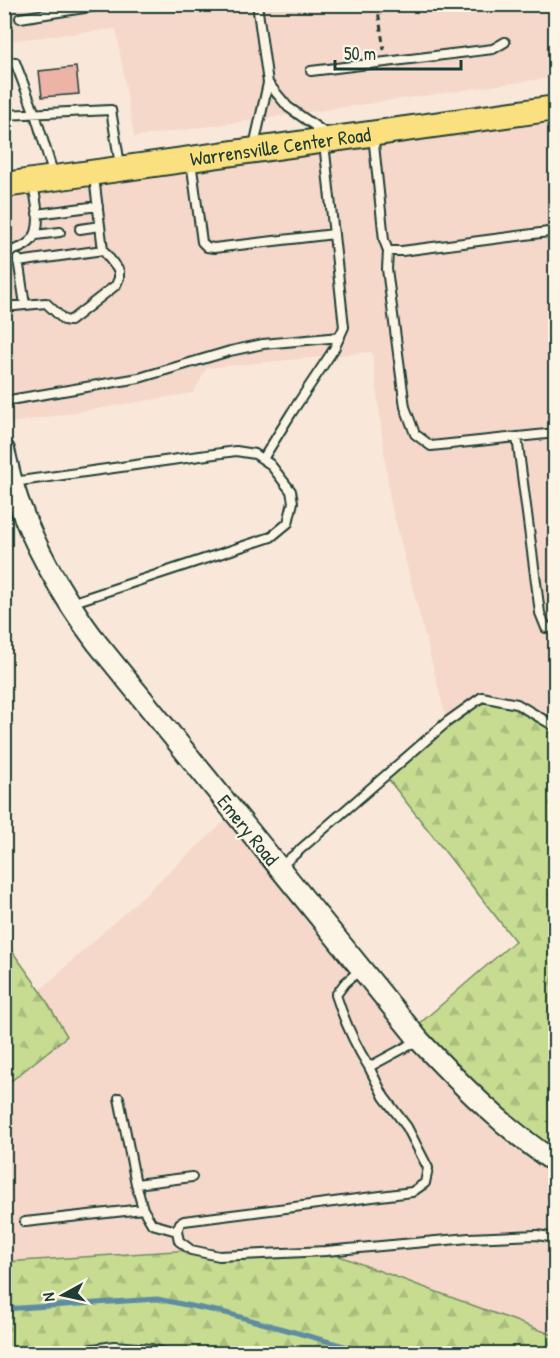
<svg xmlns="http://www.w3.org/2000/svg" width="560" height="1358" viewBox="0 0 560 1358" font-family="'Patrick Hand',sans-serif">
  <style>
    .built { fill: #f5d8ca }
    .forest { fill: url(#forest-firs); stroke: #738c62; stroke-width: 1.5 }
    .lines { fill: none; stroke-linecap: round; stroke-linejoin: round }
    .stream { stroke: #5f8ca0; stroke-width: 5 }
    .building { fill: #edb3a7; stroke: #1f3d34; stroke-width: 1.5 }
    .service-casing { stroke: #1f3d34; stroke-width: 12 }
    .tertiary-casing { stroke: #1f3d34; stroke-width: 24 }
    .primary-casing { stroke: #1f3d34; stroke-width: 28 }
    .path { stroke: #1f3d34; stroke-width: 3; stroke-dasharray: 6 4.5; stroke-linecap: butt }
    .service { stroke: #fcf5e5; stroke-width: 8 }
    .tertiary { stroke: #fcf5e5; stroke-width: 20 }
    .primary { stroke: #fbe080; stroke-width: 24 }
    .labels { text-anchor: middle; stroke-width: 4.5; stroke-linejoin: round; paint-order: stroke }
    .street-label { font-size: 20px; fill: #1f3d34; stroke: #fcf5e5 }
  </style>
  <defs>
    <pattern id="forest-firs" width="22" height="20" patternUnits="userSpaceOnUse" patternTransform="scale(1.5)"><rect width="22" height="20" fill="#c7dc91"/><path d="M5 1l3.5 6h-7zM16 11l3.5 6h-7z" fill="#aabe7e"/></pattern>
  </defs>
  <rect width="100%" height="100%" fill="#f9e8d9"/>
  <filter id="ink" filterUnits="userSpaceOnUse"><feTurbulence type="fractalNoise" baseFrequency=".0167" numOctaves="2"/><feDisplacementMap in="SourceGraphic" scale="12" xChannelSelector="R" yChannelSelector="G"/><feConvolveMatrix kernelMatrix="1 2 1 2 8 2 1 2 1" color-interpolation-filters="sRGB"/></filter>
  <g filter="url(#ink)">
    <!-- built -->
    <path class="built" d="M4,5H555V77L134,137L116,29L5,41Z
      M555,108V727L447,722L390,500L372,352L207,368L193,393L5,424V190Z
      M234,813L419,1040L555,1163V1336L326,1251L249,1255L191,1250L5,1262V1086L66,1036L40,990Z"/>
    <!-- forest -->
    <path class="forest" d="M482,697L517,704L555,727V1163L411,1031L515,941L385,775Z
      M4,940L40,990L67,1036L5,1086Z
      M191,1250L219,1256L326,1251L556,1336L555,1354H168L114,1346L59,1353L5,1354V1262Z"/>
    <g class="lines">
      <!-- stream -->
      <path class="stream" d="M4,1309L157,1299L226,1313L373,1354"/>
    </g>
    <!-- building -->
    <path class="building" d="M76,67L79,94L42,97L39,71Z"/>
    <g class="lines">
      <defs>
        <path id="service" d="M257,4L268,83
          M20,18L110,4
          M4,63L15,62L35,114L54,176
          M311,71L493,49L505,42
          M4,115L111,110L120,165
          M373,135L384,240L388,251H402L556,231
          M254,146L268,83L288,107L328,135
          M191,161L202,242L207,247L214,248L334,234
          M37,214L98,206
          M80,229L100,226
          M36,235L60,232
          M388,251L387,269L405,407L415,434L431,446L556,433
          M4,252C49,246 38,216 33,183
          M18,259L25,305
          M18,262L103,250
          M4,307L46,303L64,320L70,321L116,285L119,278V271L103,250L94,177
          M4,401L139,378L230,351L263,344L340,337
          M517,437L540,613L546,628L556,627
          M263,459L292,412L334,349L344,327L324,143
          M13,482L236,451L255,454L270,464L291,491L293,502L288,523L271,537L71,603
          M280,867L447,722L482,697L517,704L556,727
          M360,970L345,983L336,995C344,1020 355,1045 369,1067L417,1041
          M369,1067L384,1097L407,1127L428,1168L425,1183L412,1192L184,1221L180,1223L177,1231L179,1241L191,1250L219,1256L326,1251L469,1238L537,1235L556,1238
          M119,1098L136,1184L143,1209L152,1224L177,1231
          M136,1184L192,1177
          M25,1222L143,1209
          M59,1354L114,1346L151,1349L168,1354"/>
        <path id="tertiary" d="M4,450C7,461 9,472 12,482C28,537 63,598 97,643L419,1040C461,1085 504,1128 556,1163"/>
        <g id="primary">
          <path id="s1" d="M4,185L556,108"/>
        </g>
      </defs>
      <!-- service casing -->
      <use href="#service" class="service-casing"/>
      <!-- tertiary casing -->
      <use href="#tertiary" class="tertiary-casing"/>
      <!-- primary casing -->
      <use href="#primary" class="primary-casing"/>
      <!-- path -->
      <path class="path" d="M377,4L384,50"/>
      <!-- service -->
      <use href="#service" class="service"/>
      <!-- tertiary -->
      <use href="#tertiary" class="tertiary"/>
      <!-- primary -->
      <use href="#primary" class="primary"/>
    </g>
  </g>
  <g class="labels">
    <!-- street labels -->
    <g class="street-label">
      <text dy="7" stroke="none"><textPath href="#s1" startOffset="279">Warrensville Center Road</textPath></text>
      <text transform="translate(248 830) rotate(51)" y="7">Emery Road</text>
    </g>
  </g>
  <!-- margin -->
  <rect width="560" height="1358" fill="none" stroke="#fcf5e5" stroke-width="24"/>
  <rect x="12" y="12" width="536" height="1334" fill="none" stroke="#1f3d34" stroke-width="2" filter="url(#ink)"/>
  <!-- north arrow -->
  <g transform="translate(63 1295) rotate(262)" stroke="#fcf5e5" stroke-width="4.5" paint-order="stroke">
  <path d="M0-4.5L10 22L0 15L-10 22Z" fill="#1f3d34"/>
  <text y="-9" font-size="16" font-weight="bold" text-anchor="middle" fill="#1f3d34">N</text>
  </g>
  <!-- scale -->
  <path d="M335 60v9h126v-9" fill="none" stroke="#1f3d34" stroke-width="3"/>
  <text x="344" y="60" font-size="18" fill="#1f3d34" stroke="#fcf5e5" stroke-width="4.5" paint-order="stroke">50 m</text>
</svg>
